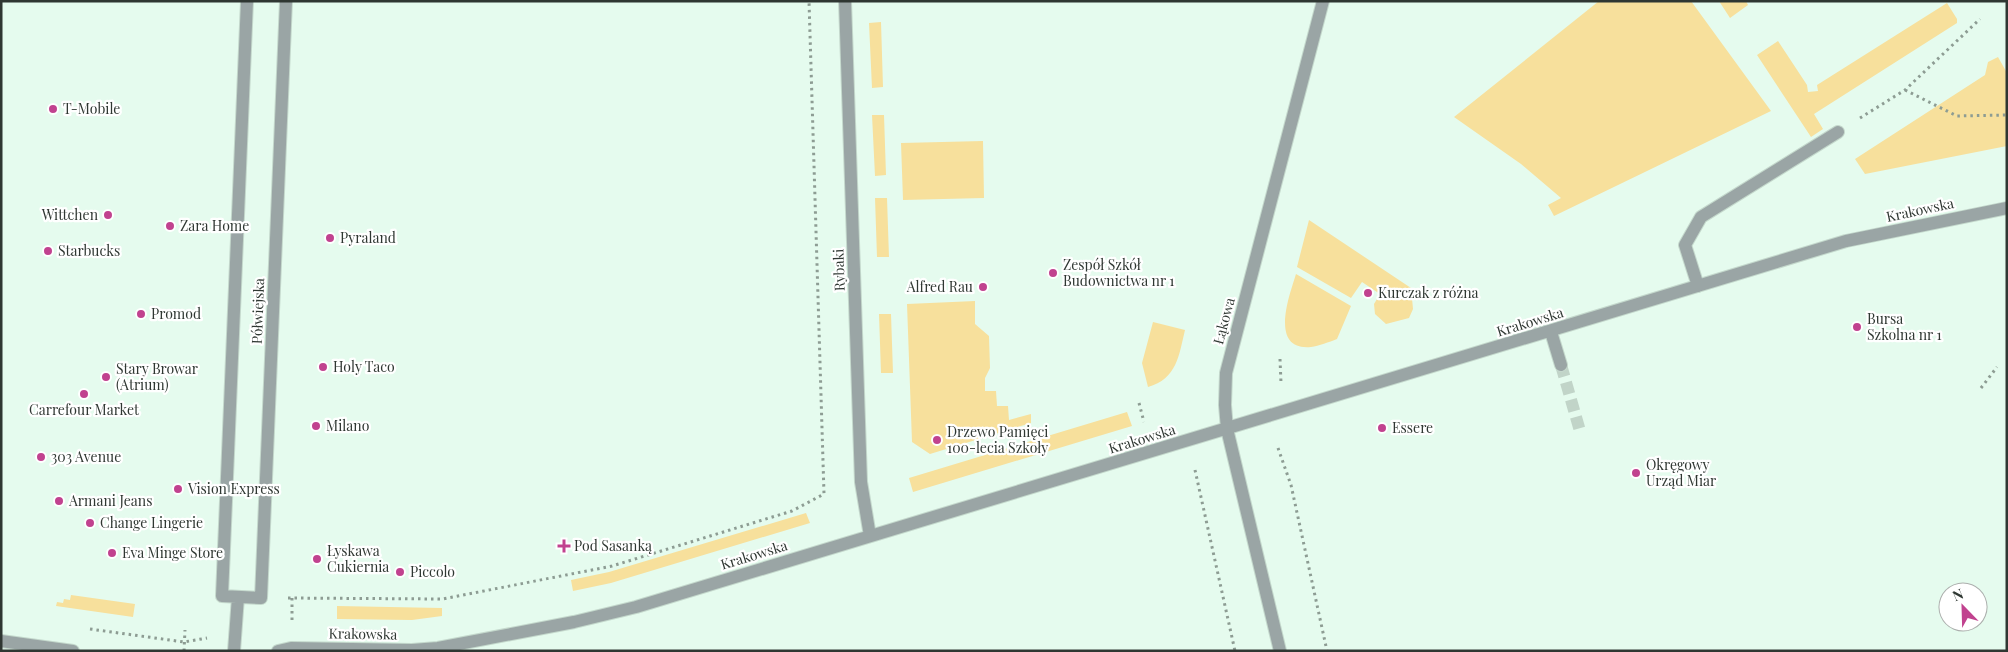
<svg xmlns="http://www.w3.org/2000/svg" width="2008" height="652" viewBox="0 0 2008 652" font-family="'Playfair Display',serif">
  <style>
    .green { fill: #f7e09c }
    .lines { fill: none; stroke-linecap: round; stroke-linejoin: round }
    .minor-tunnel { stroke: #c1d4c8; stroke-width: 12; stroke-dasharray: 12 6; stroke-linecap: butt }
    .minor-casing { stroke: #c4d8cc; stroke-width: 14 }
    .path { stroke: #8d9c93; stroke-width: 3; stroke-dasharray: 2.5 4; stroke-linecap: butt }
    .minor { stroke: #9aa5a5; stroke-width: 12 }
    .poi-dot { fill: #c1428f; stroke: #fff; stroke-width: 2 }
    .labels { text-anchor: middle; stroke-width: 4.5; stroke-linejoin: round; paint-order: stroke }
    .poi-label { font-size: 14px; fill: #2f3732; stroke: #fff; text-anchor: start }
    .street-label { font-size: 14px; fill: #2f3732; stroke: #fff }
  </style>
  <rect width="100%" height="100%" fill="#e5fbee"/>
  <!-- green -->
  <path class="green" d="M1599,1H1691L1771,111L1554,216L1548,205L1561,198L1521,164L1454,117Z
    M1719,1H1746L1748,5L1730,18Z
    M1947,3L1957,19V23L1814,114L1823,129L1811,137L1757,55L1778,41L1807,85L1808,92L1818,91L1817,85Z
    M881,22L883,87L872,88L869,23Z
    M1998,57L2007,73V146L1865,174L1855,159L1985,75L1988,62Z
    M872,115H884L886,175L875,176Z
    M983,141L984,198L903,200L901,143Z
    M875,198H887L889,257H877Z
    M1309,220L1411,288L1413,309L1409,318L1386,324L1375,314L1374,304L1380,294L1362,282L1351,298L1297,267Z
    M1296,274L1351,306L1337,339C1329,342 1319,346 1311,347C1268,351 1290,294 1296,274Z
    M975,301V324L989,336L990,368L985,378V391H996L997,406H1008L1009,420L1031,414V423L930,454L912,442L907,304Z
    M879,314H891L893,373H881Z
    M1153,322L1185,330C1179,355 1177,379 1148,387L1142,363Z
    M1127,412L1132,426L913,492L909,478Z
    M806,513L810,523L611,583L573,591L571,580L609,572Z
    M71,595L135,604L133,617L56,606L57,602L63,603L64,599L70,600Z
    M337,606L442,608V616L412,620L337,619Z"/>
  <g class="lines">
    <!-- minor-tunnel -->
    <path class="minor-tunnel" d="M1561,365L1580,431"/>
    <defs>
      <path id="minor" d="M247,1L222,596L261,598L286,1
        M845,1L861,482L870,536
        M1698,286L1685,245L1701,217L1838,132
        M1551,332L1561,365
        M1,641L73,651
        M234,651L238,597
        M278,651L291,648L412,650L438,648L574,622L636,607L1846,241L2007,208
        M1280,651L1227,429L1225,405L1226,373L1323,1"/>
    </defs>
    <!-- minor casing -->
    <use href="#minor" class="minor-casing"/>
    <!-- path -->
    <path class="path" d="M1905,90L1957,116L2007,115
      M1860,118L1905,90L1980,19
      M1280,359L1281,383
      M1981,388L1997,367
      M1139,403L1144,422
      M1278,448L1291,485L1327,651
      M1195,470L1235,651
      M288,598L443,599L612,566L792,511L824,494L809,1
      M292,620V598
      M90,629L184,642L207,638
      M184,651L185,630"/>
    <!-- minor -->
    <use href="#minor" class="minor"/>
  </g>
  <!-- markers -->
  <g class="poi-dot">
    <circle cx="53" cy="109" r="5"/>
    <circle cx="108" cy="215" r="5"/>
    <circle cx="170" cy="226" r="5"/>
    <circle cx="330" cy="238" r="5"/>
    <circle cx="48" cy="251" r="5"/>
    <circle cx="1053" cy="273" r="5"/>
    <circle cx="983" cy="287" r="5"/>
    <circle cx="1368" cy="293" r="5"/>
    <circle cx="141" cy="314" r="5"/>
    <circle cx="1857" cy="327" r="5"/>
    <circle cx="323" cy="367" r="5"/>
    <circle cx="106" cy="377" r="5"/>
    <circle cx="84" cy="394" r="5"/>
    <circle cx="316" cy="426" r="5"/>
    <circle cx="1382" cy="428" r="5"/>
    <circle cx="937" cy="440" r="5"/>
    <circle cx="41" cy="457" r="5"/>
    <circle cx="1636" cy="473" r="5"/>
    <circle cx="178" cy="489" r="5"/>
    <circle cx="59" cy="501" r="5"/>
    <circle cx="90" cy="523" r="5"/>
    <path d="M561.5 538.5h5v5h5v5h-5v5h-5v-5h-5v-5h5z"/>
    <circle cx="112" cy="553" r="5"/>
    <circle cx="317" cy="559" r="5"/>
    <circle cx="400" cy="572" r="5"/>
  </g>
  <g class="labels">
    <!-- poi labels -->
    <g class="poi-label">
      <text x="63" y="114">T-Mobile</text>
      <text x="98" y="220" text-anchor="end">Wittchen</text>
      <text x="180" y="231">Zara Home</text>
      <text x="340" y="243">Pyraland</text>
      <text x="58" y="256">Starbucks</text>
      <text x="1063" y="270">Zespół Szkół<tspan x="1063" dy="16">Budownictwa nr 1</tspan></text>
      <text x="973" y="292" text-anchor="end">Alfred Rau</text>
      <text x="1378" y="298">Kurczak z różna</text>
      <text x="151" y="319">Promod</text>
      <text x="1867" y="324">Bursa<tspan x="1867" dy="16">Szkolna nr 1</tspan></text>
      <text x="333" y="372">Holy Taco</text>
      <text x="116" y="374">Stary Browar<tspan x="116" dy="16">(Atrium)</tspan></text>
      <text x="84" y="415" text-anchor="middle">Carrefour Market</text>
      <text x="326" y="431">Milano</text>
      <text x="1392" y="433">Essere</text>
      <text x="947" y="437">Drzewo Pamięci<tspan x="947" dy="16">100-lecia Szkoły</tspan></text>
      <text x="51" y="462">303 Avenue</text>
      <text x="1646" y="470">Okręgowy<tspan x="1646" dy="16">Urząd Miar</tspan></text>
      <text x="188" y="494">Vision Express</text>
      <text x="69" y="506">Armani Jeans</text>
      <text x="100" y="528">Change Lingerie</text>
      <text x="574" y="551">Pod Sasanką</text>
      <text x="327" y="556">Łyskawa<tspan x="327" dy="16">Cukiernia</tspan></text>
      <text x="122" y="558">Eva Minge Store</text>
      <text x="410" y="577">Piccolo</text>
    </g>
    <!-- street labels -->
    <g class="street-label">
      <text transform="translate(1920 210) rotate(-12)" y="5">Krakowska</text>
      <text transform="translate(839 270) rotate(-92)" y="5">Rybaki</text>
      <text transform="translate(258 311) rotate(-88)" y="5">Półwiejska</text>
      <text transform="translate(1224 321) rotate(-75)" y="5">Łąkowa</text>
      <text transform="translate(1530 322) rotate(-17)" y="5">Krakowska</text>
      <text transform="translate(1142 439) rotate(-17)" y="5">Krakowska</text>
      <text transform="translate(754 555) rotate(-17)" y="5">Krakowska</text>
      <text transform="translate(363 634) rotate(1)" y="5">Krakowska</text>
    </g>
  </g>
  <!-- border -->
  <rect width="2008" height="652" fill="none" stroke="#2f3732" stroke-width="5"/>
  <!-- north arrow -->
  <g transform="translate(1963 607) rotate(337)"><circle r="24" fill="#ffffff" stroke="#acafad"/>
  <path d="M0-4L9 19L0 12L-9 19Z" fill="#c1428f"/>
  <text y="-8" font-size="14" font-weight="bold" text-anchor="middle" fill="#2f3732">N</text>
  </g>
</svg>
